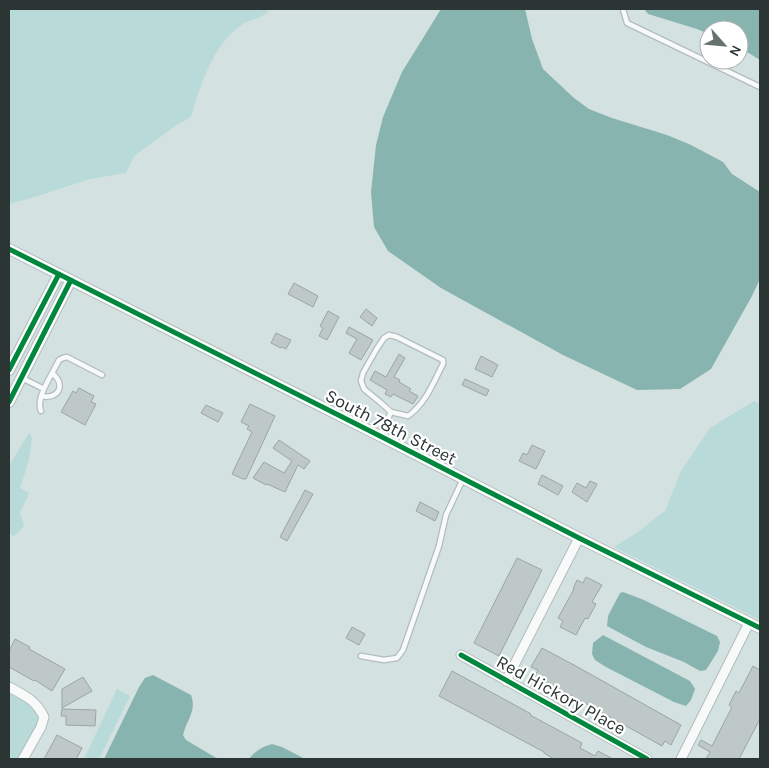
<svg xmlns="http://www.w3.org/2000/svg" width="769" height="768" viewBox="0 0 769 768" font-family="Karla,sans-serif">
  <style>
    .green { fill: #b8dad8 }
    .water { fill: #88b4b0 }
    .building { fill: #bdc8c7; stroke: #9aa5a4 }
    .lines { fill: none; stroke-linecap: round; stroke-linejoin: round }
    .service-casing { stroke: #b2bdbc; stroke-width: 7 }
    .minor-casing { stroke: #b2bdbc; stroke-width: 11 }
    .tertiary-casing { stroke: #b2bdbc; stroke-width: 12 }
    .service { stroke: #f8fafa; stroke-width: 4.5 }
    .minor { stroke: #f8fafa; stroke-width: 9 }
    .tertiary { stroke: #f8fafa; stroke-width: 10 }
    .cycleway-casing { stroke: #fff; stroke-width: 8 }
    .cycleway { stroke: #00873e; stroke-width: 5 }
    .labels { text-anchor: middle; stroke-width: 4.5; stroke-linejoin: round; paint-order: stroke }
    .street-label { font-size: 18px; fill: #2b3534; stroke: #fff }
  </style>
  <rect width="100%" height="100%" fill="#d3e1e0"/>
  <!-- green -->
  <path class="green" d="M9,9H270C268,11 267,13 265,14C258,19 247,21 240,26C213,45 200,86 191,117L175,126L134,156L126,173L90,179L31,198L9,204Z
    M754,401L760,404V620L614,547L635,534L665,511L681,471L710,428Z
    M29,433L32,437L29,460L20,488L29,493L20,513L24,526L14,536L9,533V466Z
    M117,689L130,696L99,759H84Z
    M9,693L30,705L36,710L39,717L36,727L18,759H9Z"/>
  <!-- water -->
  <path class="water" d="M441,9H525L532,39L543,69L574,98L589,109L612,118L667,135L691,145L723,162L732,174L760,192V279L752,296L711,369L680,389L637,390L563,355L441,288L388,251L374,227L371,192L376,145L383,117L402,72Z
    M644,9H760V60L739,47V30H709V34L697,29L648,14Z
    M623,592L644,600L717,636L720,642L718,651L706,670L700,671L684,662L646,647L607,626L608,616L620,593Z
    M603,635L690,681L695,689L691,700L686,706L674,702L606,667L595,660L592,654L593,643Z
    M153,675L191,695C197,711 187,719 183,735L186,740L218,759H104L139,687L145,678Z
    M272,744L282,747L305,759H249C255,751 262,747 272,744Z"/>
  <!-- building -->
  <path class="building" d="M294,283L318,296L313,307L288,294Z
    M366,309L377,318L372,326L360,317Z
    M328,311L339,317L327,340L319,336L323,328L320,326Z
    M349,327L373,340L361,360L349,353L357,339L346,333Z
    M276,333L291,340L286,349L282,347L281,348L271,343Z
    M399,354L405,358L394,377L400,380L399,382L411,389L409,391L418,396L413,404L393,394L391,397L385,394L387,390L370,380L375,371L386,377Z
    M481,356L498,365L492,377L475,369Z
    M465,379L489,390L486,396L462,385Z
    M79,388L94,396L91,402L96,404L85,425L61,412L73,391L76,393Z
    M250,404L275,416L246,479H243L232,474L252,432L247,429L249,426L241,422Z
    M206,405L223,413L218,422L201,413Z
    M279,440L310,461L304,469L298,465L285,492L267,484L266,485L253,478L264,462L284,473L292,461L273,448Z
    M532,445L545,451L536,469L519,461L523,453L527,455Z
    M542,475L563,486L558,495L538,484Z
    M590,481L597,484L587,502L572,492L577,483L586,488Z
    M305,490L313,494L287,541L280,537Z
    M420,502L439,512L435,521L416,511Z
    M517,558L542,570L499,656L474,643Z
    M586,577L602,585L592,602L596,604L588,619L585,618L576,635L560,627L563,621L558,618L574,589H573L577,580L583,583Z
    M352,627L365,634L359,645L346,638Z
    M15,639L30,647L29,649L65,669L52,691L35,680L34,681L9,667V651Z
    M542,648L574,665L681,725L671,745L665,741L662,746L567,693L535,676L538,670L531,667Z
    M753,666L760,670V719L739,759H706L710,752L698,745L701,740L712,746L732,707L729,705L736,691L739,693Z
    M452,671L513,704L531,714L530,715L582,743L580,748L595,756L598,751L613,759H554L544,753V752L439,696Z
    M83,677L92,691L62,708V689Z
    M62,709L96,710L95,726L66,725V716H61Z
    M57,735L82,748L76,759H44Z"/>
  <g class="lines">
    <defs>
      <path id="service" d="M623,9L627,23L760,87
        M389,335L397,337L443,360V364C433,383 426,403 408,416L391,412L381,403L364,389L361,381L363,373L376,350L384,338Z
        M22,378L44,389
        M41,396C58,400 67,385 52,373
        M41,411C35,398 53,373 59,360L63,358L67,357L102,375
        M380,435L391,412
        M361,656L384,660L397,658L403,650L439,546L446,515L463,479"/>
      <path id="minor" d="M461,655L647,759
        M506,681L579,538
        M9,687C25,696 35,699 44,717L41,727L23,759
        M681,759L749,623"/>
      <path id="tertiary" d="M9,249L380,436L579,538L760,628
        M9,370L59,274
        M9,402L71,280"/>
    </defs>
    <!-- service casing -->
    <use href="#service" class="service-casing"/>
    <!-- minor casing -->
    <use href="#minor" class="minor-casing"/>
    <!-- tertiary casing -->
    <use href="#tertiary" class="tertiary-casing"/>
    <!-- service -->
    <use href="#service" class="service"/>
    <!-- minor -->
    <use href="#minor" class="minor"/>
    <!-- tertiary -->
    <use href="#tertiary" class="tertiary"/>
    <defs>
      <path id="cycleway" d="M9,249L380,436L579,538L760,628
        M9,370L59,274
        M9,402L71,280
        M461,655L647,759"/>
    </defs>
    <!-- cycleway casing -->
    <use href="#cycleway" class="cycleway-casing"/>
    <!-- cycleway -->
    <use href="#cycleway" class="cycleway"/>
  </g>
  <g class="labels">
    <!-- street labels -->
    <g class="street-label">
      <text transform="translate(391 427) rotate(27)" y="6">South 78th Street</text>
      <text transform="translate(561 695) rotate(29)" y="6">Red Hickory Place</text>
    </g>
  </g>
  <!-- border -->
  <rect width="769" height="768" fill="none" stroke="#2b3534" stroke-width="20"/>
  <!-- north arrow -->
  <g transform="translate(724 45) rotate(117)"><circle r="24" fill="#ffffff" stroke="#aaaeae"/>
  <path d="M0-4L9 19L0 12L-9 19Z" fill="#667170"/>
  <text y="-8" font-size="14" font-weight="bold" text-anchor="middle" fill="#2b3534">N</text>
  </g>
</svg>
